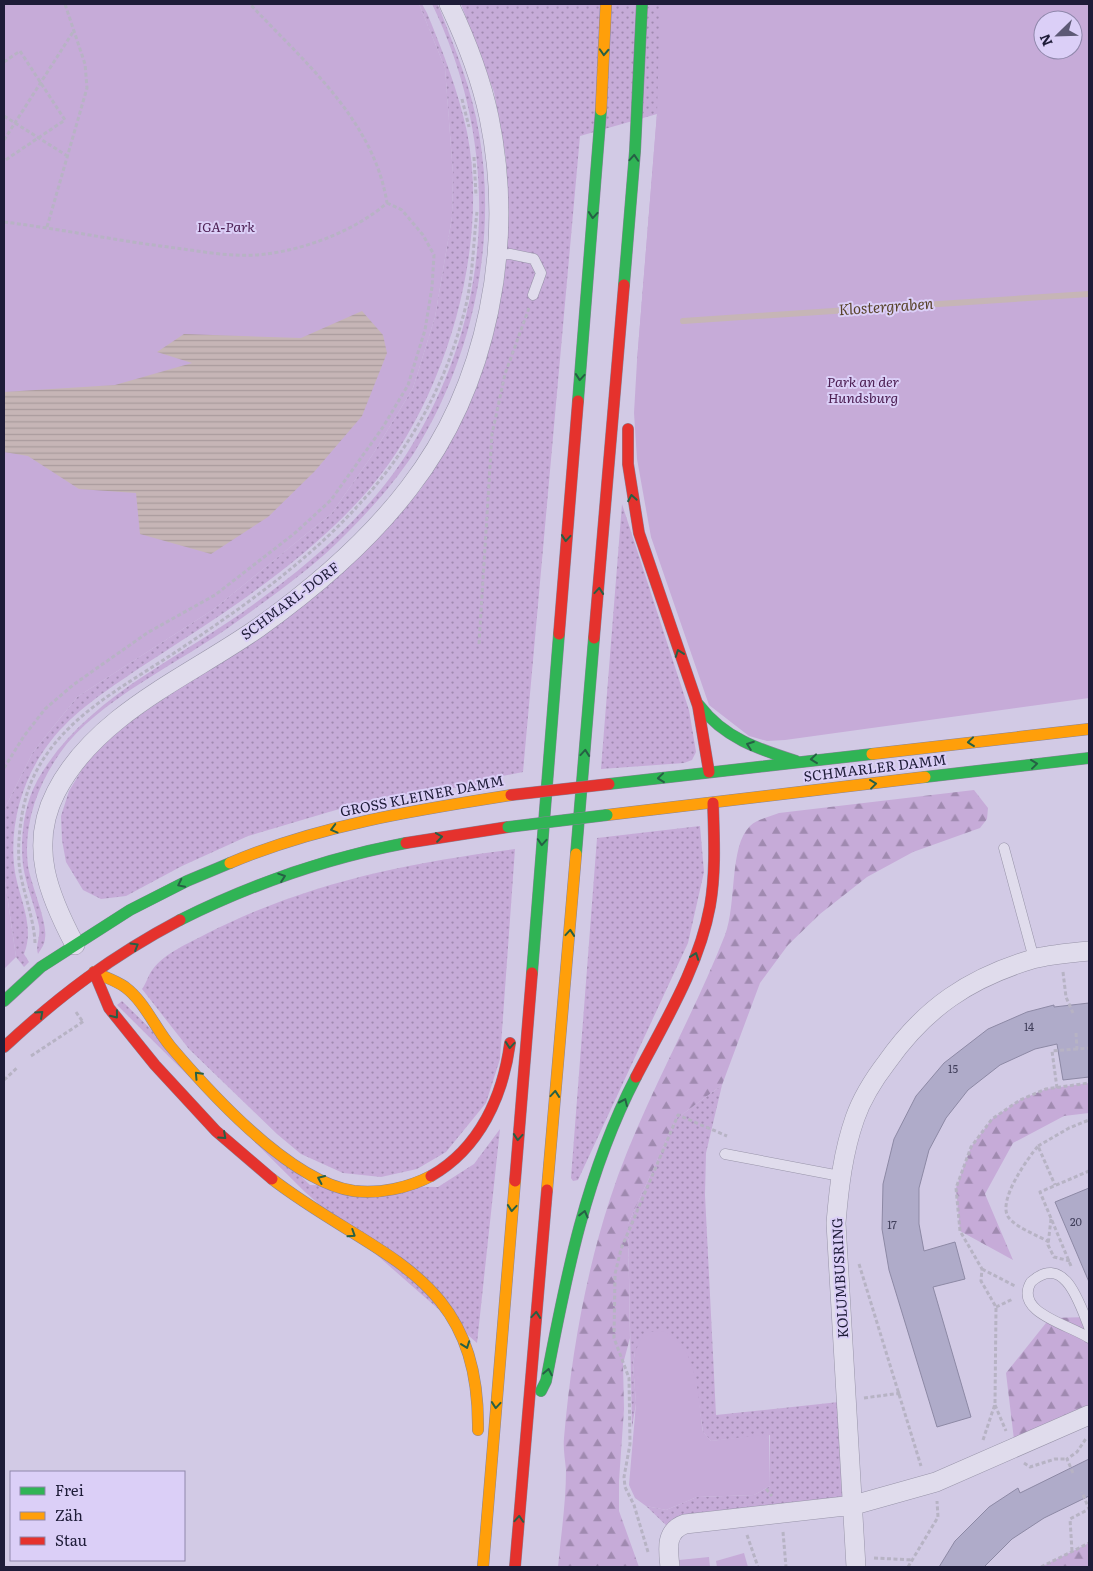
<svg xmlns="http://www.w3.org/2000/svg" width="1093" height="1571" viewBox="0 0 1093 1571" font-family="Literata,serif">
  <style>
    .grass { fill: url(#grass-dots) }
    .forest { fill: url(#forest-firs) }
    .park { fill: #c6abd8; fill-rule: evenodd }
    .water { fill: url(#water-rules) }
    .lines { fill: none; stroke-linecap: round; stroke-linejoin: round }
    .stream { stroke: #c6b5b6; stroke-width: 6 }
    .building { fill: #afabc9; stroke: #8d89a5 }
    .lane-casing { stroke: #9894a9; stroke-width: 11 }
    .street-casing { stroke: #9894a9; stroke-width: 20 }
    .fast-casing { stroke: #888499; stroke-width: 12 }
    .slow-casing { stroke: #888499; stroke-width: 12 }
    .jam-casing { stroke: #888499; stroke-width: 12 }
    .path { stroke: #b7b3c4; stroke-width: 3; stroke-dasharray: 4 2.5; stroke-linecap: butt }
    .lane { stroke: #e0dcec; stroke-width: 10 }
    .street { stroke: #e0dcec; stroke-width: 19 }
    .fast { stroke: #30b455; stroke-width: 11 }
    .slow { stroke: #ff9f0a; stroke-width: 11 }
    .jam { stroke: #e5322d; stroke-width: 11 }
    .fast-bridge-casing { stroke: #888499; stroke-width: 12; stroke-linecap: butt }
    .jam-bridge-casing { stroke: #888499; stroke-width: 12; stroke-linecap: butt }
    .fast-bridge { stroke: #30b455; stroke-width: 11 }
    .jam-bridge { stroke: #e5322d; stroke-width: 11 }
    .oneway { stroke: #266045 }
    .labels { text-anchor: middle; stroke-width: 4; stroke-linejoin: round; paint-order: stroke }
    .number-label { font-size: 11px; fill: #42405c }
    .park-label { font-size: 14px; font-style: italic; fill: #4e2155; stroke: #dbcff7 }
    .street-label { font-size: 14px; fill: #1e1c38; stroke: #dbcff7 }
    .water-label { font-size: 15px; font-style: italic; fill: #58432a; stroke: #dbcff7 }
  </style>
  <defs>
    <pattern id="grass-dots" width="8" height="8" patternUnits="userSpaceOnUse" patternTransform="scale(1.25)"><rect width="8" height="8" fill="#c6abd8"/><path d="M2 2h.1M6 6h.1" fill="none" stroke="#a08ab0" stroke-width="1.8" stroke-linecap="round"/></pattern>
    <pattern id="forest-firs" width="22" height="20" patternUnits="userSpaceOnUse" patternTransform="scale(1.25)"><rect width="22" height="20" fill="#c6abd8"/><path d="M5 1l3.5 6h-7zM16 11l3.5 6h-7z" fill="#a08ab0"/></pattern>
    <pattern id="water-rules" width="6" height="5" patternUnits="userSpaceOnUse" patternTransform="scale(1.25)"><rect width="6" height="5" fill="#c6b5b6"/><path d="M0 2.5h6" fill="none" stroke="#aa9b9d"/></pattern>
  </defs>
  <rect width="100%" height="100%" fill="#d2cae5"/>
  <!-- grass -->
  <path class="grass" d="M419,4H422L427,13C443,52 458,90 467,132C490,246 446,398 371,487C337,527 295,562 252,593C215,620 176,644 138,669C106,691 74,711 50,742C23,777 10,821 14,865C17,896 36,924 24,954L29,962L24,967L16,957L4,874V810L33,752L77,697L214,609L332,513L373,454L413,388L435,317L452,217L453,174L445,68Z
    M432,4H437L439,7C455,49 472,89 479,133C498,242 472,360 414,453C395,482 371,509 347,533C314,567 274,595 235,623C182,662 98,699 60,753C37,786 23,825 28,866C31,885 48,923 45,938C45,944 41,949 38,954C35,945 41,936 39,926C35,906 26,886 23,865C20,838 24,805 37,781C84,697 180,659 254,604C312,562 371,512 409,450C494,314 502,148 432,4Z
    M461,4H754L637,361L657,114L580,136L523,772L487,779L485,784L382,797L329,812L248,836L182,866L126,896L101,899L83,890L66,862L62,840L61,816L69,791L92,753L112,734L310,600L364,551L421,489L457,426L486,361L501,289L508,222L506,158L494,92Z
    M622,504L689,710L696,752L692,760L684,763L601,769Z
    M700,826L704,872L688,943L578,1180L573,1181L571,1178L597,838Z
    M515,849L500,1059L486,1103L446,1152L417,1169L381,1177L343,1173L301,1154L277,1134L189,1049L142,989C147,982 148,975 153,969C165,953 189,943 206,934C306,883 406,863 515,849Z
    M122,1001L310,1185L438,1187L474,1164L500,1129L477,1343L305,1192L117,1005Z
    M722,1085L706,1153L705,1195L716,1415L839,1402L844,1497L669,1528L646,1506L666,1510L697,1497L754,1495L770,1486V1435L711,1441L703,1432L696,1384L635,1352L633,1364L636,1403L632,1428L628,1224L676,1119Z"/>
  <!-- forest -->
  <path class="forest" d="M974,790L988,808L987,819L980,828L913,852L867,877L820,914L788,945L760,983L722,1085L676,1119L628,1224L630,1338L623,1364L624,1409L619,1481V1511L639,1567H558C561,1535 566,1502 566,1470C565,1459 563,1448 564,1438C571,1357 585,1276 610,1199C640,1107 690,1024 725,935C737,904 729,846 750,826C757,819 769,817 779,813Z
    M1089,1083V1113L1064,1116L1013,1143L985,1194L1013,1260L960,1231L956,1188L971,1147L992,1119L1020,1100L1046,1089Z
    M1089,1317V1415L1015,1448L1006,1373L1050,1318Z
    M1089,1543V1567H1041Z"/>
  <!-- park -->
  <path class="park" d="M4,4H419L445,68L453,174L452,217L435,317L413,388L373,454L332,513L214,609L77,697L33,752L4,810Z
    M660,4H1089V698L785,740L767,741L749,736L709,705L651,537L637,459L634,413L637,361L657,113ZM1043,20H1073V50H1043Z
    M4,815V874L16,957L4,969Z
    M663,1331C699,1346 698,1399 703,1432L711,1441L769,1434L770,1486L754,1495L697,1497L666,1510L646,1506L635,1498L629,1485L636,1403L633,1364L635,1352L641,1339L651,1332Z
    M744,1553L748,1567H717L716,1561Z
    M709,1557L710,1567H680L679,1560Z"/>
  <!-- water -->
  <path class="water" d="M362,311L383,335L387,353L362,416L314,472L268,517L211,554L140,534L136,493L79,489L28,456L4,452V392L115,385L192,363L157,352L184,334L301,338Z"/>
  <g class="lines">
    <!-- stream -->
    <path class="stream" d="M683,321L1089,294"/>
  </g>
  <!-- building -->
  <path class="building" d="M1089,1003V1077L1063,1080L1057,1044L1035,1049L1000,1065L968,1090L946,1118L929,1150L919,1188V1224L924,1251L955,1242L965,1279L933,1287L971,1417L937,1427L889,1270L882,1229L883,1184L894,1139L916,1096L944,1063L988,1029L1027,1012L1054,1005V1007Z
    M1089,1188V1282L1055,1202Z
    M1089,1459V1496L1044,1518L1012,1539L984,1567H939L955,1541L989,1507L1018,1488L1020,1493Z"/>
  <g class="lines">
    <defs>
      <path id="lane" d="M497,255L510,254L534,259L541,273L533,295
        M1004,848L1034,959
        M725,1154L840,1176
        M1089,1327C1080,1305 1065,1252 1031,1282C1013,1313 1071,1325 1089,1338"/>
      <path id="street" d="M75,945C49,896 28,846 56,792C96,714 188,677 258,628C314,588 367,543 409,488C489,385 515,243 489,117C481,79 466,40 449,4
        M670,1567C668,1549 665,1531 685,1524L854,1505L936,1482L1089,1415
        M856,1567L836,1223C839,1187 843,1152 855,1118C862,1098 874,1079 887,1062C925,1008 969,978 1033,959C1051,954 1071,953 1089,951"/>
      <path id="fast" d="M624,285L635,151L642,4
        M578,401L601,110
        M699,705C724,738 758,749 796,761
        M925,777L1089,758
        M609,784L872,754
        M576,854L594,638
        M180,920C252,884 326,858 406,843
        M532,973L559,634
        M4,1001L41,967L130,910L187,881L230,863
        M541,1391L546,1381C566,1276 586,1173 636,1077"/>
      <path id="slow" d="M601,110L606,4
        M872,754L1089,729
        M607,815L925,777
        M230,863C319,825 416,810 511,795
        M94,972C104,977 115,980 125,987C145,1002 155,1028 171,1047C211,1094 291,1182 354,1191C380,1194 408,1188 431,1176
        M272,1179C376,1259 480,1272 478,1430
        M547,1190L576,854
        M483,1567L515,1181"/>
      <path id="jam" d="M628,429V464L639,533L698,706L709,772
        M559,634L578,401
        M594,638L624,285
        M406,843L508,827
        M94,972L109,1008L155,1065L216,1131L272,1179
        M4,1047C60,995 112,956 180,920
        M636,1077C664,1023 699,967 710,906C716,872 714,837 713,803
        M431,1176C480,1148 503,1096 510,1043
        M515,1181L532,973
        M515,1567L547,1190"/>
    </defs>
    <!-- lane casing -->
    <use href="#lane" class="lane-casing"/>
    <!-- street casing -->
    <use href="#street" class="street-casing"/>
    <!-- fast casing -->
    <use href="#fast" class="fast-casing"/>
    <!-- slow casing -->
    <use href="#slow" class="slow-casing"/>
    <!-- jam casing -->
    <use href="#jam" class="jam-casing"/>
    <!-- path -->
    <path class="path" d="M4,62L20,51L65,120L4,161
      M462,99L469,127
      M4,116L69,157
      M4,140L73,32
      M474,157L476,196
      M4,222C61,229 118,241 176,248C205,252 237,258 266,254C307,249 356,230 387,203C374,120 304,62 250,4
      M47,227L87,88L85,64L65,4
      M479,644L492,434L505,374L529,308
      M4,768L24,736L45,709L73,685L147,633L215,595L295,533L331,500L383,427L408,385L425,330L432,287L434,255L423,235L402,210L387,203
      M35,943C34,919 24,895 20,871C16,847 21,807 30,785C55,722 118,690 171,655C308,565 423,475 465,309C473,278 473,244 477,212
      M1063,972L1066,997L1073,1013
      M76,1012L83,1022
      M1076,1033L1077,1049L1089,1048
      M31,1056L84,1021
      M4,1080L18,1067
      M1057,1088L1052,1051L1077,1049
      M1038,1146L1069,1128L1089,1120
      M1051,1219L1048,1245L1054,1257L1070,1261
      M1049,1242C1037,1235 1017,1228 1009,1218C996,1202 1028,1158 1038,1146L1055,1185
      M859,1264L921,1466
      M1071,1266L1040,1192L1089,1171
      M982,1269L1015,1286
      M996,1307L1013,1299
      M864,1398L901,1393
      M995,1405L1006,1431
      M983,1440L995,1404L996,1307L981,1281L982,1269L960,1231L956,1188L971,1147L992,1119L1020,1100L1046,1089L1089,1083
      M1024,1463L1030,1467L1055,1459H1067
      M1073,1473L1067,1459L1077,1452L1087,1437
      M766,1489L772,1496
      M783,1532L786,1567
      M747,1535L758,1567
      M1072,1551L1070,1519L1089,1509L1082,1492
      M648,1552L634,1505L625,1487L624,1477L630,1444L629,1378L614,1338L615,1274L621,1249L678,1115L727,1136
      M874,1558L913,1560
      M908,1567L938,1517L937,1501
      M1041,1567L1089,1543"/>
    <!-- lane -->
    <use href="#lane" class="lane"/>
    <!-- street -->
    <use href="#street" class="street"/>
    <!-- fast -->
    <use href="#fast" class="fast"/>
    <!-- slow -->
    <use href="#slow" class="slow"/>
    <!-- jam -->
    <use href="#jam" class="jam"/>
    <defs>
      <path id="fast-bridge" d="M508,827L607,815"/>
      <path id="jam-bridge" d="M511,795L609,784"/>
    </defs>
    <!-- fast-bridge casing -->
    <use href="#fast-bridge" class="fast-bridge-casing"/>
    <!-- jam-bridge casing -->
    <use href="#jam-bridge" class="jam-bridge-casing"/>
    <!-- fast-bridge -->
    <use href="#fast-bridge" class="fast-bridge"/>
    <!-- jam-bridge -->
    <use href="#jam-bridge" class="jam-bridge"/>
  </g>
  <!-- one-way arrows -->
  <defs><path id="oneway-chevron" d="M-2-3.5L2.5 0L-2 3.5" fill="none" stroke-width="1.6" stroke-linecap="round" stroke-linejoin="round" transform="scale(1.25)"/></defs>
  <g class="oneway">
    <use href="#oneway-chevron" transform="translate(604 52) rotate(93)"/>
    <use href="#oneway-chevron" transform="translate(634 158) rotate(-86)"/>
    <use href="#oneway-chevron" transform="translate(593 215) rotate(95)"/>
    <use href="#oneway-chevron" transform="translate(580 377) rotate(95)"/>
    <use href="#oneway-chevron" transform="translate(632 498) rotate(-100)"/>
    <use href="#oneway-chevron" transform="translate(566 538) rotate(95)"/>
    <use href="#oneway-chevron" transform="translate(599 591) rotate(-85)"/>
    <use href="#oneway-chevron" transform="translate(679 653) rotate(-110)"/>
    <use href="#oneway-chevron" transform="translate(971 742) rotate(174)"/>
    <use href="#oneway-chevron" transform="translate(750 745) rotate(-160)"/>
    <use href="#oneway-chevron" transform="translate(585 753) rotate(-85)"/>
    <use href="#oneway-chevron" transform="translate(814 759) rotate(174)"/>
    <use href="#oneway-chevron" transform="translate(1034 764) rotate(-7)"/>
    <use href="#oneway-chevron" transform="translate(661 778) rotate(174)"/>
    <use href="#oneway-chevron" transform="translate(873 784) rotate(-7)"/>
    <use href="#oneway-chevron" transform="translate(334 829) rotate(165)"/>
    <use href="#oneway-chevron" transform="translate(439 837) rotate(-8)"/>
    <use href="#oneway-chevron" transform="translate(542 842) rotate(94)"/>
    <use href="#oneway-chevron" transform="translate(282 877) rotate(-19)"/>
    <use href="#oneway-chevron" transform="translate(181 884) rotate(154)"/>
    <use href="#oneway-chevron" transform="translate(570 933) rotate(-85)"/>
    <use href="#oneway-chevron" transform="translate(135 946) rotate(-31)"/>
    <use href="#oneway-chevron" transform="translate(695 956) rotate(-70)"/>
    <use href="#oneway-chevron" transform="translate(40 1014) rotate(-42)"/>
    <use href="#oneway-chevron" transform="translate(115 1015) rotate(52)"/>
    <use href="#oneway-chevron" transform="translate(510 1045) rotate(95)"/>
    <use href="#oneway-chevron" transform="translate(198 1075) rotate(-133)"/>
    <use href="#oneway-chevron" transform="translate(555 1094) rotate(-85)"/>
    <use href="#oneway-chevron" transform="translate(624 1102) rotate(-66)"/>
    <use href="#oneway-chevron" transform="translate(223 1136) rotate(42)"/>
    <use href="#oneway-chevron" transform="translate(518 1137) rotate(95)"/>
    <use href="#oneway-chevron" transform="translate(321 1179) rotate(-156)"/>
    <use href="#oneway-chevron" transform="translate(512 1208) rotate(95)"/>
    <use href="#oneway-chevron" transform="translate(584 1214) rotate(-76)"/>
    <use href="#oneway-chevron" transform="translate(352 1234) rotate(33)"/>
    <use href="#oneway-chevron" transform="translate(536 1315) rotate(-85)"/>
    <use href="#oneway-chevron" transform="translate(466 1345) rotate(70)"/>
    <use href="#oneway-chevron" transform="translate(548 1372) rotate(-79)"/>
    <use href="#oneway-chevron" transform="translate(496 1405) rotate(95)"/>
    <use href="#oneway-chevron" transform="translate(519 1519) rotate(-86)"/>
  </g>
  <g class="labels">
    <!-- number labels -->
    <g class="number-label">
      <text x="1029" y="1031">14</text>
      <text x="953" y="1073">15</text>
      <text x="1076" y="1226">20</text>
      <text x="892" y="1229">17</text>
    </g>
    <!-- park labels -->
    <g class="park-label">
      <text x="226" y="232">IGA-Park</text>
      <text x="863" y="387">Park an der<tspan x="863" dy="16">Hundsburg</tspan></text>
    </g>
    <!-- street labels -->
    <g class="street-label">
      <text transform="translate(290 601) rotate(-37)" y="5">SCHMARL-DORF</text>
      <text transform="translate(875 768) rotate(-7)" y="5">SCHMARLER DAMM</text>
      <text transform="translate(422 796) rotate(-11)" y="5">GROSS KLEINER DAMM</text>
      <text transform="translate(840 1278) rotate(-93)" y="5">KOLUMBUSRING</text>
    </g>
    <!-- water labels -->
    <g class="water-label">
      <text transform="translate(886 307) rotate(-4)" y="5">Klostergraben</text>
    </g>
  </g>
  <!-- border -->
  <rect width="1093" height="1571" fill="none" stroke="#1e1c38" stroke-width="10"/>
  <!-- legend -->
  <rect x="10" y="1471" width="175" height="90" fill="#dbcff7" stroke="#8f87ab"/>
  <rect x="20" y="1487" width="25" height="8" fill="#30b455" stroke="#8f87ab"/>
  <text x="55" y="1496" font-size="15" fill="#1e1c38">Frei</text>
  <rect x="20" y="1512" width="25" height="8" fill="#ff9f0a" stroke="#8f87ab"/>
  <text x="55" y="1521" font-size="15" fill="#1e1c38">Zäh</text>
  <rect x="20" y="1537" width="25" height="8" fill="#e5322d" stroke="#8f87ab"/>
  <text x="55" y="1546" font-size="15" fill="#1e1c38">Stau</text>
  <!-- north arrow -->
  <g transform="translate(1058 35) rotate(247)"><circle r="24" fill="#dbcff7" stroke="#8f87ab"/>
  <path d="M0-4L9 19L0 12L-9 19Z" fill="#5d5975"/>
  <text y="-8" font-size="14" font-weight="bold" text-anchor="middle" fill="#1e1c38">N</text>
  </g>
</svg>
